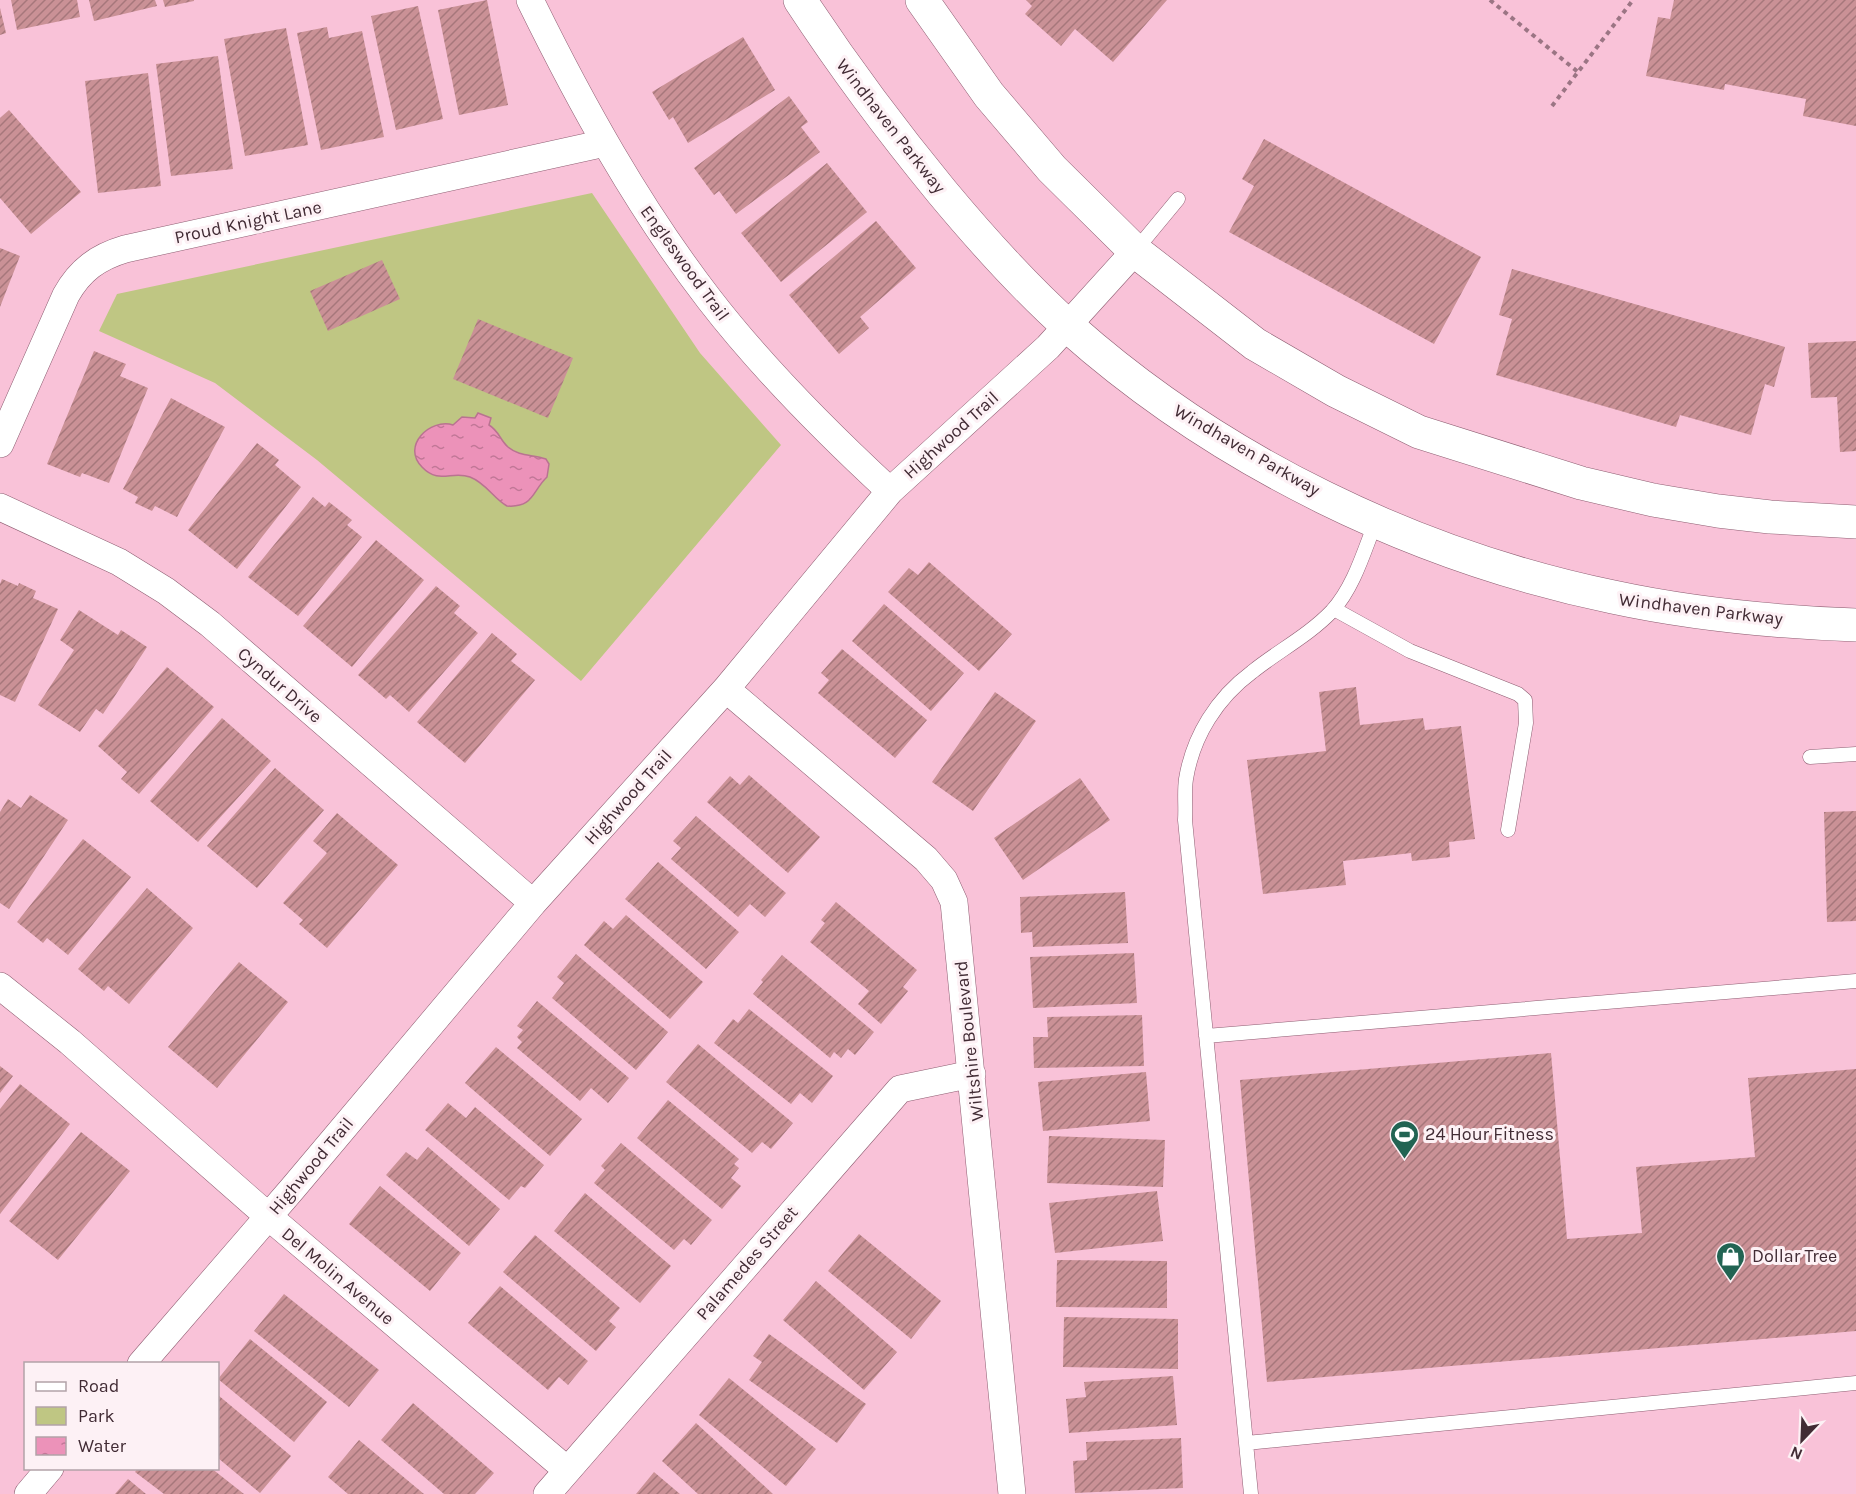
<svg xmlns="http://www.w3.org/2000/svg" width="1856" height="1494" viewBox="0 0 1856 1494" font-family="Karla,sans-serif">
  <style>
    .green { fill: #bfc683 }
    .water { fill: url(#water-ripples); stroke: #b97391; stroke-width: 1.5 }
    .building { fill: url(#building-hatch) }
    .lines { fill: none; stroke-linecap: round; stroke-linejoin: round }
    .lane-casing { stroke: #8e5e72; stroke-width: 15 }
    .street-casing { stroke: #8e5e72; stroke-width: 28 }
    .secondary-casing { stroke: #8e5e72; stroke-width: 34 }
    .path { stroke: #9b7584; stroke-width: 4; stroke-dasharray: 4.5 4.5; stroke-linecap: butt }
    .lane { stroke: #fff; stroke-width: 14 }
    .street { stroke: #fff; stroke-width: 27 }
    .secondary { stroke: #fff; stroke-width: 33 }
    .labels { text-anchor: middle; stroke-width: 6; stroke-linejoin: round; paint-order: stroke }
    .street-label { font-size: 18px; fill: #412b34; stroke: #fdf1f5 }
    .poi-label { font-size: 18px; fill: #412b34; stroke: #fdf1f5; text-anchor: start }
  </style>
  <defs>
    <pattern id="water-ripples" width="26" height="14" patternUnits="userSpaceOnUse" patternTransform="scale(1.5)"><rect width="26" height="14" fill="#ec92b9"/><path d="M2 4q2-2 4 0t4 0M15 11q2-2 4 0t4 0" fill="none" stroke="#c17797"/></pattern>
    <pattern id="building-hatch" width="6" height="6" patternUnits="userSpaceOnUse" patternTransform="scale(1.5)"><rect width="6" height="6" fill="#ca9196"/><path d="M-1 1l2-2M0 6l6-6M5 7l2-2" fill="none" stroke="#a6777b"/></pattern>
  </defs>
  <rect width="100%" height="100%" fill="#f9c2d8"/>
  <!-- green -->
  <path class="green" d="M592,193L700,353L781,445L581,681L317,460L215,383L99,331L117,294Z"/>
  <!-- water -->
  <path class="water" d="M478,413L491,418L489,425C499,431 500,440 508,447C520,457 532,454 546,459L549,464L547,477C532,491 534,508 507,506C494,499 486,483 470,477C452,470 439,485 422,467C401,446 430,418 453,425L462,417L475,418Z"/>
  <!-- building -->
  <path class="building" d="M11,0H77L80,17L17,30Z
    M89,0H155L157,6L94,21Z
    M163,0H194V1L165,7Z
    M487,0L508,105L459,115L438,10Z
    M1026,0H1167L1113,62L1075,29L1061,46L1025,14L1032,6Z
    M1674,0H1856V126L1803,116L1806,99L1725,84L1724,90L1646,76L1658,17L1670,19Z
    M418,6L443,119L396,130L371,16Z
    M0,8L6,33L0,35Z
    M327,27L329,38L362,31L384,137L321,150L297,33Z
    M286,28L308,145L245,156L224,39Z
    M743,37L775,90L688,143L673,117L669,120L652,92Z
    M218,56L233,169L171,176L156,64Z
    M148,73L161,186L98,193L85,81Z
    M789,96L808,122L801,127L820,152L736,214L719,191L714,195L694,168Z
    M9,110L81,192L31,234L0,198V118Z
    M1264,139L1481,257L1434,344L1229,232L1254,186L1242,179Z
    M827,163L867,212L781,282L741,233Z
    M876,221L916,268L860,317L869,328L839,354L789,295Z
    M0,248L20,256L0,307Z
    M382,260L400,299L328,331L310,291Z
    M1512,269L1785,347L1774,387L1765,384L1751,435L1680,415L1676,427L1496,375L1512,319L1499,315Z
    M478,319L573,358L548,418L453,379Z
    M1856,341V451L1840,452L1837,397L1811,398L1808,343Z
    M94,351L126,364L120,376L148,388L109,483L82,473L80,477L47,464Z
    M171,398L225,427L177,517L155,506L152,511L135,503L138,497L123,489Z
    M257,443L279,460L275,465L301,487L237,569L188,530Z
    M313,497L325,507L329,502L352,520L347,525L362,537L298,616L248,577Z
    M376,540L424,580L352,667L303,626Z
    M929,562L1012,634L979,671L888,592L909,568L918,575Z
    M2,579L18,586L19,583L36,591L33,598L58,609L15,702L0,695V584Z
    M436,586L460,606L454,613L478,633L409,712L390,695L386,699L358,675Z
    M884,604L964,673L931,711L852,641Z
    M79,610L118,635L121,630L147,647L103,714L96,709L80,732L38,705L74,650L60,640Z
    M492,633L517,654L511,661L535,680L465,763L417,722Z
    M842,649L927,720L895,758L818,693L829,680L821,673Z
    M167,667L214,707L139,794L121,779L127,772L98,746Z
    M1356,687L1360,725L1423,718L1425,730L1461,726L1475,839L1449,842L1450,857L1412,861L1411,853L1343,861L1346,885L1263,894L1247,760L1326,751L1319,692Z
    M995,692L1036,721L973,811L932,782Z
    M222,718L271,761L198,842L150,801Z
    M275,768L324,810L257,888L207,846Z
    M749,775L820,837L788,873L707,802L730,776L740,785Z
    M1080,778L1110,820L1023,880L994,838Z
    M30,795L68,820L9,909L0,903V812L8,799L21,808Z
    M1856,811V921L1827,922L1824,812Z
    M337,813L398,865L327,948L299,924L303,920L283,903L327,853L313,841Z
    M696,816L786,893L765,917L750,904L738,917L671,859L681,848L673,841Z
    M83,839L131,877L68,955L47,938L43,943L17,922Z
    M658,862L739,932L706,969L625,899Z
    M147,888L193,928L129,1004L108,986L104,991L78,969Z
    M1125,892L1128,943L1033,947L1032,932L1021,933L1020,897Z
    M836,902L917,970L903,987L908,991L881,1024L858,1004L869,991L810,942L825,923L821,920Z
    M626,915L703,982L670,1019L584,945L604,921L613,929Z
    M1134,953L1137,1003L1033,1008L1030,957Z
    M576,954L668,1032L636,1070L552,998L564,983L557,977Z
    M782,955L874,1032L855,1055L848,1049L841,1058L834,1052L830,1058L753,994L763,982L761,980Z
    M239,962L288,1002L217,1088L168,1047Z
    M537,1001L629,1078L608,1103L591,1088L580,1101L517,1048L522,1042L517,1037L523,1030L517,1026Z
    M749,1009L833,1076L812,1103L800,1093L791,1104L714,1043L733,1019L738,1023Z
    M1142,1015L1144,1066L1034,1068L1033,1037H1048L1047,1017Z
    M698,1044L793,1123L771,1149L762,1142L752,1153L666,1082Z
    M496,1047L582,1119L550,1156L465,1083Z
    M1551,1053L1567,1239L1642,1233L1636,1167L1755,1157L1748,1078L1856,1069V1331L1267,1382L1240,1080Z
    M0,1066L13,1076L0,1093Z
    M1146,1072L1150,1121L1043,1131L1038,1082Z
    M20,1084L70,1124L0,1214V1109Z
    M668,1100L739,1159L734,1164L739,1168L731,1178L741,1186L722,1209L637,1138Z
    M448,1103L466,1118L475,1107L544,1165L525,1188L521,1186L509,1200L425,1130Z
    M81,1132L130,1171L58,1260L9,1221Z
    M1049,1136L1165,1140L1163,1187L1047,1183Z
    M621,1143L712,1220L691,1245L684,1239L674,1250L594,1183L605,1170L601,1166Z
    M428,1147L500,1209L469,1246L386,1175L406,1152L417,1160Z
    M380,1186L461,1253L430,1291L349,1224Z
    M1157,1191L1163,1241L1055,1253L1049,1203Z
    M585,1193L671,1266L640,1303L554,1231Z
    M859,1234L941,1301L911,1339L828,1271Z
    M535,1235L620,1308L609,1321L616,1327L596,1351L503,1272Z
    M1057,1260L1167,1261V1308L1056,1307Z
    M816,1281L897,1352L864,1390L783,1320Z
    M500,1286L588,1361L568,1385L559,1377L548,1390L468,1323Z
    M284,1294L379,1370L349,1407L254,1331Z
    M1064,1317L1178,1319V1369L1063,1367Z
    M769,1334L866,1404L837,1443L749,1380L762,1362L753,1356Z
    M250,1339L327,1402L294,1442L218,1379Z
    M1173,1376L1177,1425L1069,1433L1066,1399L1086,1397L1084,1382Z
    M729,1378L816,1449L786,1486L699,1415Z
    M218,1395L291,1456L260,1493L218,1458Z
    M413,1403L494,1473L475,1494H444L381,1440Z
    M696,1423L773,1494H698L662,1461Z
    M1181,1438L1183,1488L1075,1493L1073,1461L1087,1460L1086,1442Z
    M359,1440L424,1494H348L328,1477Z
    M138,1468H211L244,1494H164L135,1472Z
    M654,1472L680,1494H636Z
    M128,1479L146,1494H115Z"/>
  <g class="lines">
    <defs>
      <path id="lane" d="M1135,251L1178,199
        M1334,609L1410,651L1518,694L1525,700L1526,723L1508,830
        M1810,757L1856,754
        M1206,1036L1856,981
        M1246,1443L1185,820C1186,807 1184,792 1186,779C1193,736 1217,698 1252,672C1278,651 1308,636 1332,611C1354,587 1364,551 1376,521
        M1251,1494L1246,1443L1856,1383"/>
      <path id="street" d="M530,0C581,104 638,207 709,299C763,369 825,431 890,491
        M0,444L66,295C80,270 98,257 125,249L605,143
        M0,507L119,562L166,591L210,624L533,903
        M726,689L926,859L944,880L954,902L1012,1494
        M0,986L70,1042L269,1217L567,1470
        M141,1364L293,1188L533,903L726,689L890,491L1048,347L1135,251
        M28,1494L50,1468
        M547,1494L900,1089L972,1074"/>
      <path id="secondary" d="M800,0C844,67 891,130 942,192C982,240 1023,286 1070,328C1221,462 1415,556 1613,597C1692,614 1775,622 1856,625
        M922,0L989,95L1052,169L1135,251L1255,344L1336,391L1419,432L1581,483L1653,500L1718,511L1770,517L1856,522"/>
    </defs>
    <!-- lane casing -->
    <use href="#lane" class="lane-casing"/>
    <!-- street casing -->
    <use href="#street" class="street-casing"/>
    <!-- secondary casing -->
    <use href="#secondary" class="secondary-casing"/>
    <!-- path -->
    <path class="path" d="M1490,0L1578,72
      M1552,106L1633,0"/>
    <!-- lane -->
    <use href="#lane" class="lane"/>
    <!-- street -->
    <use href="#street" class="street"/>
    <!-- secondary -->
    <use href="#secondary" class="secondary"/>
  </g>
  <!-- icons -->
  <defs>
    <symbol id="stadium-pin" viewBox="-11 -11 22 30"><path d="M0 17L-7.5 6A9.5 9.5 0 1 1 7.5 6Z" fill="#226453" stroke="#fdf1f5"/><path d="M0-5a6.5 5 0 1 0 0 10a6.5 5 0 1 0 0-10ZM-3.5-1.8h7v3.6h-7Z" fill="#fff"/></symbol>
    <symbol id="shop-pin" viewBox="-11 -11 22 30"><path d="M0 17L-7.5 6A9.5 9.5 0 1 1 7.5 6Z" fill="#226453" stroke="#fdf1f5"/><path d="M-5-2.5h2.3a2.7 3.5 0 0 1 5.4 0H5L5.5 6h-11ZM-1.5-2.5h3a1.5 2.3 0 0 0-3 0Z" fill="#fff"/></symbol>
  </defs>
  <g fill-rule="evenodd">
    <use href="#stadium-pin" x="1388" y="1118" width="33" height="45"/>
    <use href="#shop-pin" x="1714" y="1240" width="33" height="45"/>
  </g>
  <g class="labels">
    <!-- street labels -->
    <g class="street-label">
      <text transform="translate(891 126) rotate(52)" y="6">Windhaven Parkway</text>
      <text transform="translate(248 222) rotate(-12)" y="6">Proud Knight Lane</text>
      <text transform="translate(685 263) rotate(54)" y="6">Engleswood Trail</text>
      <text transform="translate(951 435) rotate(-42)" y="6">Highwood Trail</text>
      <text transform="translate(1247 450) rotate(30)" y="6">Windhaven Parkway</text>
      <text transform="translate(1701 609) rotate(7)" y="6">Windhaven Parkway</text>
      <text transform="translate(280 685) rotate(41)" y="6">Cyndur Drive</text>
      <text transform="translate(628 797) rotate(-48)" y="6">Highwood Trail</text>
      <text transform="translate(969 1041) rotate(-96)" y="6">Wiltshire Boulevard</text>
      <text transform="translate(311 1166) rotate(-50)" y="6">Highwood Trail</text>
      <text transform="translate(747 1263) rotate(-49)" y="6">Palamedes Street</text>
      <text transform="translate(338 1276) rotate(40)" y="6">Del Molin Avenue</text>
    </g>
    <!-- poi labels -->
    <g class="poi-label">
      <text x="1425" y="1140">24 Hour Fitness</text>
      <text x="1752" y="1262">Dollar Tree</text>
    </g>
  </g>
  <!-- legend -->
  <rect x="24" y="1362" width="195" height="108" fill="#fdf1f5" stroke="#b2a2a8" stroke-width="1.5"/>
  <rect x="36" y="1382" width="30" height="9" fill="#ffffff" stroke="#b2a2a8" stroke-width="1.5"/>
  <text x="78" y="1392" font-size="18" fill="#412b34">Road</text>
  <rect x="36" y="1407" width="30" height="18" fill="#bfc683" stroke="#b2a2a8" stroke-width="1.5"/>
  <text x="78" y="1422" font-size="18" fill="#412b34">Park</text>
  <rect x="36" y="1437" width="30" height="18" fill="url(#water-ripples)" stroke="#b2a2a8" stroke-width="1.5"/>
  <text x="78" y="1452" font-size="18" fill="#412b34">Water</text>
  <!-- north arrow -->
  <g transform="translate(1802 1440) rotate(203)" stroke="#fdf1f5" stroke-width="4.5" paint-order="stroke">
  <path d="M0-4.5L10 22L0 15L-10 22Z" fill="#412b34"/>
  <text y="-9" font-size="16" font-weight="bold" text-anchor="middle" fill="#412b34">N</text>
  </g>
</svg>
